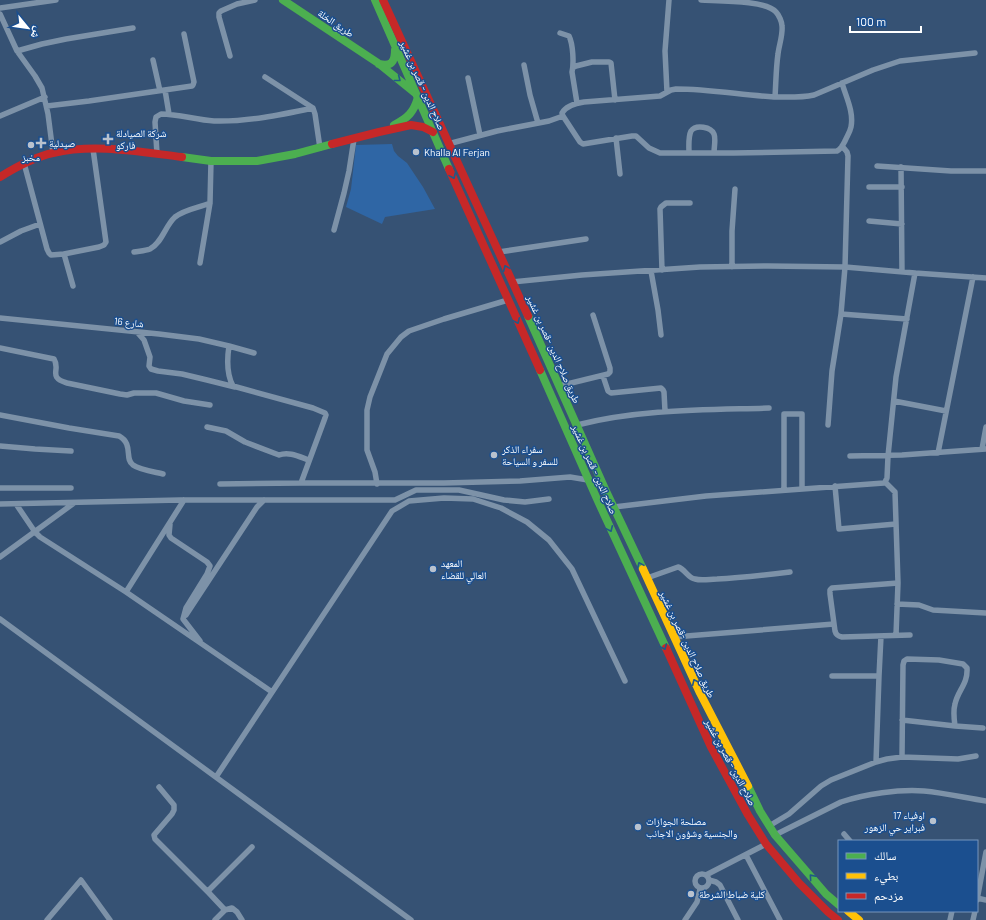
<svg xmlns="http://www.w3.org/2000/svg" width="986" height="920" viewBox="0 0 986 920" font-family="Barlow,'Noto Naskh Arabic',sans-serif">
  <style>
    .green { fill: #2f66a5 }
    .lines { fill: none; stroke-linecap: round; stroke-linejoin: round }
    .street { stroke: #7d92a8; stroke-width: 5.5 }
    .fast { stroke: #4caf50; stroke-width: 8 }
    .slow { stroke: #ffc107; stroke-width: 8 }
    .jam { stroke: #c62828; stroke-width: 8 }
    .oneway { stroke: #205989 }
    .poi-dot { fill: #b9c2ce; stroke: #1b4f8f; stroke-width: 1.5 }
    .labels { text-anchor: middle; stroke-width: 3; stroke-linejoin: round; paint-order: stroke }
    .street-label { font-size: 10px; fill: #fff; stroke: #1b4f8f }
    .poi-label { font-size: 10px; fill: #fff; stroke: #1b4f8f; text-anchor: start }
  </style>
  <rect width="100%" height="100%" fill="#365274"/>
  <!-- green -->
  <path class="green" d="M392,144L394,151L398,156L407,163L423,187L435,209L385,217L382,224L346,207L351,189L356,145Z"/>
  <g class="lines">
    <!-- street -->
    <path class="street" d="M701,0C717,1 766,0 776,12C779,15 782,22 782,26C783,35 779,45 778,54C776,68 776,82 775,97
      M0,8L56,0
      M0,14L17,51L35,76L42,88L48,114L53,153
      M560,33L569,36C573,44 574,63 572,72L577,103
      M17,51L42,44L66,39L133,28
      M230,56L219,17V13L221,11L237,4L255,0
      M153,60L160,91
      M524,65L530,95L538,123
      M574,67L576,66L592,62H609L611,63L615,100
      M265,77L313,108L315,114L320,148
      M468,78L480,135
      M165,90L169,114
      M667,92L665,51L669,0
      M47,106L89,101L192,86L193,85L194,82L184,34
      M0,116L45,97
      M563,116L580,142L583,144L632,136H636L649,148L660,153H734L837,151C841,149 843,145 845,141C847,136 850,132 851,127C854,112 846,97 842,83
      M616,138L620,174
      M448,144L497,131L549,121L563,116L562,113C566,106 577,103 584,102L660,96L671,90L676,89C709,89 741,95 774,97C787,97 800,98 814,95L873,70L900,61L975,53
      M689,153C689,146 688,137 691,131C696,124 711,127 714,134C716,139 714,147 714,153
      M157,154L155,122L156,117L161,114C179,114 196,120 214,121C247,122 280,115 313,108
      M24,163L47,249L49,253L51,255L64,254L73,286
      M877,166L951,171H986
      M901,167L902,272
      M869,187H902
      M869,221L902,224
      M334,230L344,193L349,171L354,139
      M0,242L21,231L40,224
      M134,252C139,251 145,251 150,249C162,243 165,226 175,217C185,209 198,208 210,203
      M499,252L586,239
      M64,254L99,247L104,245L106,242L93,149
      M200,263L210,203L211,161
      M732,267V231L735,189
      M662,270L660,209L661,207L666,203H690
      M651,271L658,310L661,335
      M512,282L582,275L700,267L768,266L845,267L915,273L986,278
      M841,314L907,319
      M0,318L159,334L199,339L229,346L254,353
      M137,332L144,340L150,357L149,366L151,369L158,371L182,374L207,380L235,387
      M229,346C227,359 227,375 233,386L313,408L325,413L326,415L325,418L301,483
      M0,348L54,359C61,370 47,377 67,383L120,394L127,395L134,393H156L184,401L210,405
      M603,376L608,391L611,393L661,388L663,390L664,392L665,411
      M559,386L608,374L610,372V368L593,315
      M894,401L946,411
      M0,415L69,428L119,436C134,444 124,459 133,465C140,470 155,472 163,474
      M577,425C640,409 705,410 769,408
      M828,425L832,371L841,314L845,267L848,156L847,152L842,146
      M207,427L226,431L245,442L279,455C289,451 300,457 309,460
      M0,446L35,449L71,451
      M982,449L986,427
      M938,453L973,277
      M850,456L902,455L986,449
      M885,482L895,492L898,583L896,635
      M220,484L301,483H444L520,481L570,477L588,480
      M377,484L375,472L367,450V410L370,397L387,354L401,337L409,331L444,319L508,300
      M835,486L839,529L896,524
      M0,488H71
      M784,490V414H802V489
      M0,504L180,500H395L416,490H459L504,500L525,502L549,499
      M16,504L35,532L40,537L126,592L272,692
      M614,507L706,496L884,483L885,482L887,478L888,456L896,377L915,273
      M170,524L169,535L171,538L207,562L210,566L207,574L186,608L183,619L200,641
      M0,557L74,503
      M647,578L678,567C685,569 688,578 695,579C702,581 710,579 717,579C742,578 766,575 790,572
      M898,583L832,588L830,590V594L835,631C836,635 838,636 842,637L910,635
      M126,592L184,500
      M897,604L919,605L933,610L986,613
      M186,615L257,507L264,500
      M0,619L411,920
      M674,637L834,624
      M832,676H879
      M902,720L955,726L983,728
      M902,757L903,665L904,661L907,659L939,660L963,664L967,668C968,684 958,690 955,704C953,711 954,719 955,726
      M876,762L879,676L881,636
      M216,777L392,511L409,501L444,498L473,499L501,508L527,522L549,540L572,569L625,681
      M159,787L174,805V810L172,814L154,835L155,839L209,893
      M769,826L789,814L821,786L831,780L876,762L887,759L902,757L958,759L976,756
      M844,834L850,841
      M775,835L841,802C865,794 899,789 924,791C945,793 966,798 986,801
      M746,855L780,920
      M695 881a7 7 0 1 1 14 0a7 7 0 1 1-14 0Z
      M706,875L766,844
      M709,880L716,882L720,885L738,920
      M977,898L986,900
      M977,900L986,852
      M225,910L209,893V890L252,847
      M47,920L81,880L110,920
      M215,920L225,910L232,908L237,912L242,920
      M685,920L697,902L700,889
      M950,920L952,911
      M973,920L975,911"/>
    <!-- fast -->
    <path class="fast" d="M283,0L378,63L415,93
      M375,0L449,169
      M379,64C391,67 395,62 395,50
      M394,125C408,118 414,112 418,97
      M182,157L211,161H257L295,154L332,144
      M528,316L605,489L643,569
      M540,370L597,499L666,648
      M748,786L760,811L775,835L826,894L839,905"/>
    <!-- slow -->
    <path class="slow" d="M643,569L700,693L748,786
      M848,911L859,920"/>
    <!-- jam -->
    <path class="jam" d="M383,0L528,316
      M332,144L379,132L411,125L423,127L433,132
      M449,169L540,370
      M0,177C16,167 34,157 53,153C95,143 140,152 182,157
      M666,648L711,747L748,815L766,844L799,883L828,912L838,920"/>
  </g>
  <!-- one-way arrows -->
  <defs><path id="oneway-chevron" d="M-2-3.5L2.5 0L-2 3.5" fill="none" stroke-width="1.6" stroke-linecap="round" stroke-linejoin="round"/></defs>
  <g class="oneway">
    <use href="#oneway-chevron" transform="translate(398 79) rotate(38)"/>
    <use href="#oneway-chevron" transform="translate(453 176) rotate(66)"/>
    <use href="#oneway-chevron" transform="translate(506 268) rotate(-114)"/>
    <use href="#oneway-chevron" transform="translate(517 321) rotate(66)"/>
    <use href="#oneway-chevron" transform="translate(610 529) rotate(66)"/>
    <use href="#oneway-chevron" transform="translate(640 565) rotate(-114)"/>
    <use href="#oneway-chevron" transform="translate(664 647) rotate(66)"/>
    <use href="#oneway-chevron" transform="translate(695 682) rotate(-115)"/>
    <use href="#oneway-chevron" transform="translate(812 877) rotate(-131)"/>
  </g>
  <!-- markers -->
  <g class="poi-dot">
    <path d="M106 133h4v4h4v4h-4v4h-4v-4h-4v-4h4z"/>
    <path d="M39 137h4v4h4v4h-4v4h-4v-4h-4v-4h4z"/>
    <circle cx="31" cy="145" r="4"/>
    <circle cx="416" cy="152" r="4"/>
    <circle cx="494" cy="455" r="4"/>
    <circle cx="433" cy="569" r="4"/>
    <circle cx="933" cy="821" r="4"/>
    <circle cx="638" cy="827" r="4"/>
    <circle cx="691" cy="894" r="4"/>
  </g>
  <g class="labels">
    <!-- street labels -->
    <g class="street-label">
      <text transform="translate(336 23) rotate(34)" y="4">طريق الخلة</text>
      <text transform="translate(423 85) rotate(66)" y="4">صلاح الدين - قصر بن غشير</text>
      <text transform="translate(129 322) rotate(6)" y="4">شارع 16</text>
      <text transform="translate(554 349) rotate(66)" y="4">طريق صلاح الدين -قصر بن غشير</text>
      <text transform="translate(595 469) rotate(66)" y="4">صلاح الدين - قصر بن غشير</text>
      <text transform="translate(688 644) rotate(65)" y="4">طريق صلاح الدين -قصر بن غشير</text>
      <text transform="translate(731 762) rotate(62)" y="4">صلاح الدين - قصر بن غشير</text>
    </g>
    <!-- poi labels -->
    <g class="poi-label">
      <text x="116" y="137">شركة الصيادلة<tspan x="116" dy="12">فاركو</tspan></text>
      <text x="49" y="147">صيدلية</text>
      <text x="424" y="156">Khalla Al Ferjan</text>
      <text x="31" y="161" text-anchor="middle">مخبز</text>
      <text x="502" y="453">سفراء الذكر<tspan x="502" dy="12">للسفر و السياحة</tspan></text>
      <text x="441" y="567">المعهد<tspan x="441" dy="12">العالي للقضاء</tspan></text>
      <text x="925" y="819" text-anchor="end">اوفياء 17<tspan x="925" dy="12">فبراير حي الزهور</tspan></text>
      <text x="646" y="825">مصلحة الجوازات<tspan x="646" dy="12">والجنسية وشؤون الاجانب</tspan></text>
      <text x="699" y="898">كلية ضباط الشرطة</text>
    </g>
  </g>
  <!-- legend -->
  <rect x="838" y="840" width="140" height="72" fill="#1b4f8f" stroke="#7695bc"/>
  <rect x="846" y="853" width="20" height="6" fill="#4caf50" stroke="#7695bc"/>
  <text x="874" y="860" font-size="12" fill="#ffffff">سالك</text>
  <rect x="846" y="873" width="20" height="6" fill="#ffc107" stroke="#7695bc"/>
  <text x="874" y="880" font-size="12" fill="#ffffff">بطيء</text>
  <rect x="846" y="893" width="20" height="6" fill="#c62828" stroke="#7695bc"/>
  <text x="874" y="900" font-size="12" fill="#ffffff">مزدحم</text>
  <!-- north arrow -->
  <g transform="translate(28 28) rotate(119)" stroke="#1b4f8f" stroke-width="3" paint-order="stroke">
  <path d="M0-3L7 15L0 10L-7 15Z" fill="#ffffff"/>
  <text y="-6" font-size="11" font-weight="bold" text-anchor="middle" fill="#ffffff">ش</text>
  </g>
  <!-- scale -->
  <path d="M850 26v6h71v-6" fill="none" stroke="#ffffff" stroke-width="2"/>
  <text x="856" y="26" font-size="12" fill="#ffffff" stroke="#1b4f8f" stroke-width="3" paint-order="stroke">100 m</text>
</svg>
